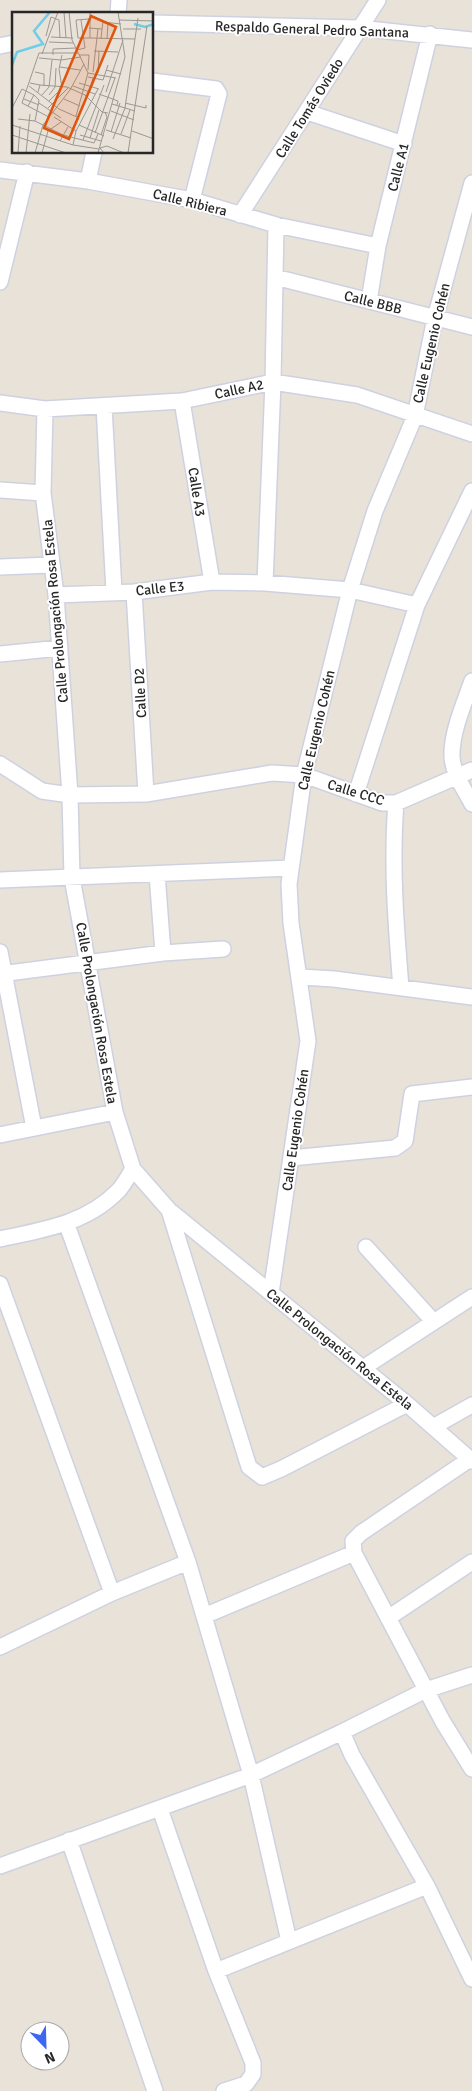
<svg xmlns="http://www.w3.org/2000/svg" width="472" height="2091" viewBox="0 0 472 2091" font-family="Signika,sans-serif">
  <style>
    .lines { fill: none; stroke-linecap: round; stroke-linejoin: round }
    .street-casing { stroke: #ced2e0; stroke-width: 18 }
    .street { stroke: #fff; stroke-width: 15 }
    .labels { text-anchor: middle; stroke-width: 4; stroke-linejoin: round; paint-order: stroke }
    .street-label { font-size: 14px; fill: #272727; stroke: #fff }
    .inset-river { fill: none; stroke: #6fcde9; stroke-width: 2.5 }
    .inset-road { fill: none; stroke: #9b9792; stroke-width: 1 }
    .view { fill: #de560d; fill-opacity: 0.15; stroke: #de560d; stroke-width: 2.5 }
    .inset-edge { fill: none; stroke: #272727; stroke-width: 2.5 }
  </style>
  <rect width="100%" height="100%" fill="#e9e2d9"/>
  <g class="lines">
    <defs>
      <path id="street" d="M118,14L119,0
        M152,23L359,28L472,40
        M0,46L14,43
        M152,81L216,89L219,94L192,200
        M307,112L404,144
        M0,170L88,181L192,200L276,225L378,246
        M88,181L94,152
        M240,215L378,0
        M275,277L472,327
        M0,282L27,172
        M369,301L378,246L430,34
        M182,401L212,582
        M0,403L45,409L182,401L273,382L357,395L472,434
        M104,406L114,592
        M45,409L43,493L56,595L70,795L72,878L115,1112L133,1169L169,1210L407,1404L472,1461
        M0,490L43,493
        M0,567L51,565
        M265,583L273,382L276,225
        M134,592L146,794
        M56,595L134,592L212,582L265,583L350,590L417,605
        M0,654L60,648
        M472,681C464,704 451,733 452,757C453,774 465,790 472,804
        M0,764L42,791L70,795L146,794L272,773L304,775L382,803H396L472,770
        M356,794L417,605L472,491
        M396,803C391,865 396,926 401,988
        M157,874L163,953
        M0,880L291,868
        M0,952L34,1128
        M0,974L163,953L223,949
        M301,977L334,979L472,997
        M0,1135L115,1112
        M291,1158L395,1148L405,1141L412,1094L472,1087
        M169,1210L249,1467L262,1477L281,1469L407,1404
        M67,1225L188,1562L251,1775L289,1941
        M0,1239C42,1230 86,1224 118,1191C124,1185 128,1176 133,1169
        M366,1247L433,1321
        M0,1284L112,1593
        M271,1293L308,1041L291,923L289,884L304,775L350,590L375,511L415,416L435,318L472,183
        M363,1368L472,1297
        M433,1427L472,1405
        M470,1459L361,1533L353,1541L354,1553L443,1722L472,1769
        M204,1616L354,1553
        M388,1618L472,1562
        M0,1647L112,1593L188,1562
        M472,1675L426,1690L342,1732L352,1755L427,1886L472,1979
        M160,1809L216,1971L427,1886
        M69,1840L155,2091
        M0,1866L251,1775L342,1732
        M216,1971L253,2063V2074L246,2084L224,2091"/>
    </defs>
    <!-- street casing -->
    <use href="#street" class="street-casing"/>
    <!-- street -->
    <use href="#street" class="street"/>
  </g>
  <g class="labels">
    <!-- street labels -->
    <g class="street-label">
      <text transform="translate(312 29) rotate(2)" y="5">Respaldo General Pedro Santana</text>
      <text transform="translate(309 108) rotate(-58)" y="5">Calle Tomás Oviedo</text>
      <text transform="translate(398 167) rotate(-76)" y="5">Calle A1</text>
      <text transform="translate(190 202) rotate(14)" y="5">Calle Ribiera</text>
      <text transform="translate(373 302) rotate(14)" y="5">Calle BBB</text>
      <text transform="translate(431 343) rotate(-77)" y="5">Calle Eugenio Cohén</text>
      <text transform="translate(239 389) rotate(-12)" y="5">Calle A2</text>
      <text transform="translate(197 492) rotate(81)" y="5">Calle A3</text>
      <text transform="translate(160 588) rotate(-6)" y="5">Calle E3</text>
      <text transform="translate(55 611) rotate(-95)" y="5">Calle Prolongación Rosa Estela</text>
      <text transform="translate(140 693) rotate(-93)" y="5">Calle D2</text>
      <text transform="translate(316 730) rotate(-77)" y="5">Calle Eugenio Cohén</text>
      <text transform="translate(356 792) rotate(17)" y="5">Calle CCC</text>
      <text transform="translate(97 1013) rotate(80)" y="5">Calle Prolongación Rosa Estela</text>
      <text transform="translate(295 1130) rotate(-82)" y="5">Calle Eugenio Cohén</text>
      <text transform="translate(340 1349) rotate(39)" y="5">Calle Prolongación Rosa Estela</text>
    </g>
  </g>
  <!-- overview -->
  <g transform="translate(12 12)">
    <rect width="141" height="141" fill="#e9e2d9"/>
    <path class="inset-river" d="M122,12L133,15L142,12M0,53L5,40L31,32L22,19L38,0"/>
    <path class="inset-road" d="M52,0L54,26M57,0L60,28L76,61L64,104M77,7L64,8L66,26H78V0M107,8L142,9M77,16L90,17L89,27M90,17L91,10L109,12M111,17H129M34,24L39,5L47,8L48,26M39,25L61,26M78,26L123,27M95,27L96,11M37,30L61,31M65,38L73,36L69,8M82,39L106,40M30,42L46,0M41,43V37L64,36M67,43H77L76,58M27,46L49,48L69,45M48,55L68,58M94,58L109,62M23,60L32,62V74M81,60L86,17M76,61L104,66M86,61L87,39M76,65L91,68L96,53M18,71L28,73L26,80M67,71L87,77M28,73L55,75L73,83L90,100L96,101M17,74L47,97L67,106L60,117M61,74L83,82M94,80L111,28M77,81L81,66M87,82L106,89L105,93M22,83L27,88L23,109M30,83L37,75L40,48M37,83L43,75L44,56M12,87L27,93M52,87L68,94M37,89L50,76L47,57L50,43M27,91L49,106M113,91L134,96V93M100,92L123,99M0,96L10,77L22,83L16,94M36,96L56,76M99,99L122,108M37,105L10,91L27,41H66M42,105L64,119M6,107L23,109L51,123L82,131L86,122M0,113L61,133L87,137M67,113L92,124M94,118L119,126M120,119L142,127M99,120L108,91M83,121L103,66M109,122L118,98M0,123L54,141M68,123L89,129M89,123L95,105L93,100M78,126L87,98M101,127L113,96L126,6M71,128L92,73M48,129L56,115M61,133L64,119L86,77M6,141L8,114M14,141L18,102M23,141L31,113L58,78L72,52M30,141L36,119L49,110M86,141L113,45L106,0M92,141L88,136L95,134L112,141M116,141L135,14"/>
    <path class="view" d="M79,4L104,15L57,127L32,116Z"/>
    <rect width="141" height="141" class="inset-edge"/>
  </g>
  <!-- north arrow -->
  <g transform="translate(45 2046) rotate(157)"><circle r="24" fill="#ffffff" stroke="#a9a9a9"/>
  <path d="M0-4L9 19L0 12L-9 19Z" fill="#3d66f2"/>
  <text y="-8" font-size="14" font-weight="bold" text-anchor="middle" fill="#272727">N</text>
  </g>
</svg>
